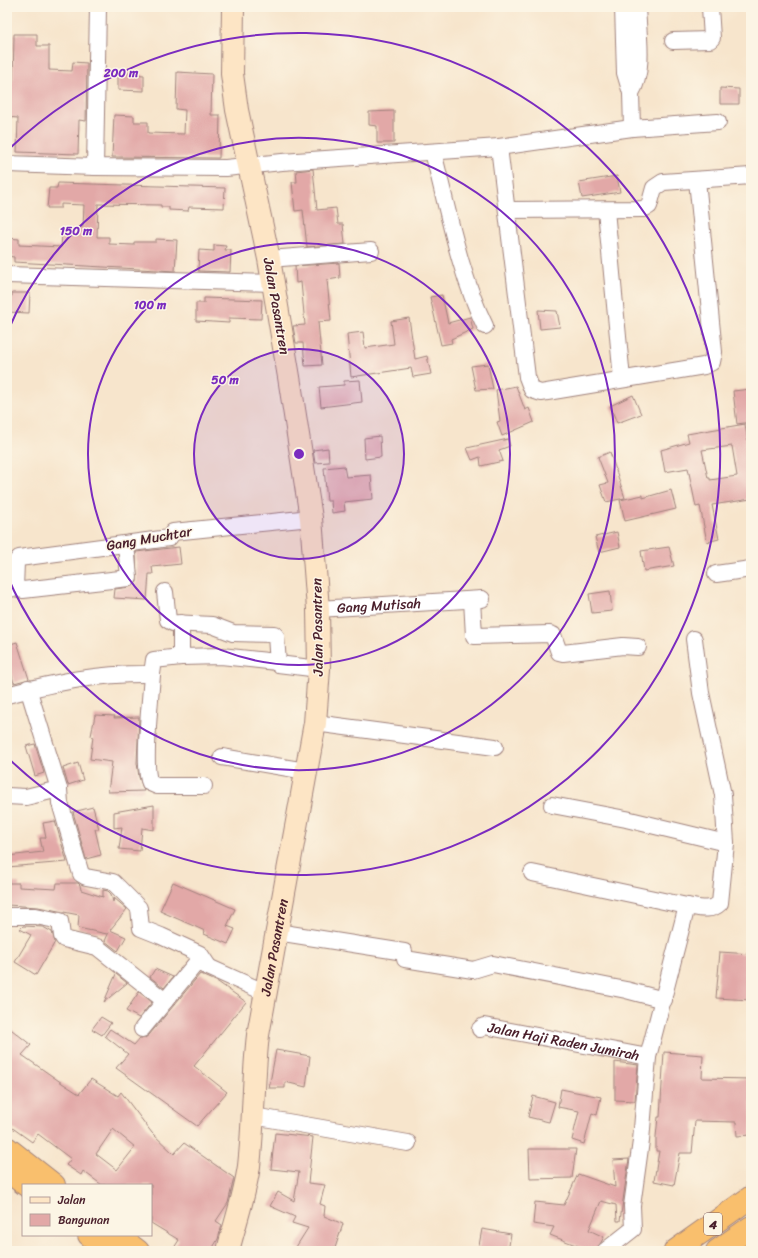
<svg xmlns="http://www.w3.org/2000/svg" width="758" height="1258" viewBox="0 0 758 1258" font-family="Sriracha,sans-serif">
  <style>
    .building { fill: #e2a8a7; fill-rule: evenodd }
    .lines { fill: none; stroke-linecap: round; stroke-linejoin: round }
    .minor-casing { stroke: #a0827c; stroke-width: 18 }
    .secondary-casing { stroke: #a0827c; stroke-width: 24 }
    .trunk-casing { stroke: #a0827c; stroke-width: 24 }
    .motorway-casing { stroke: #a0827c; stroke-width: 24 }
    .minor { stroke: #fff; stroke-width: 16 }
    .secondary { stroke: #fde5c5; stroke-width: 22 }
    .trunk { stroke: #f9bf6d; stroke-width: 22 }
    .motorway { stroke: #f9bf6d; stroke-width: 22 }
    .ring { fill: none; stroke: #7b2cbf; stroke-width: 2 }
    .labels { text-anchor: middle; stroke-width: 3; stroke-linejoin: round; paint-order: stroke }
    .shield { fill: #fcf5e5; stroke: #7f5f63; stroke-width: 1 }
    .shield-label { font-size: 13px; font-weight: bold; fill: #4a1f2b }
    .street-label { font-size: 14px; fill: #4a1f2b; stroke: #fcf5e5 }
    .centre { fill: #7b2cbf; stroke: #fcf5e5; stroke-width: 2 }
    .ring-label { font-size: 12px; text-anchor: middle; font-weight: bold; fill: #7b2cbf; stroke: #fcf5e5; stroke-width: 3; stroke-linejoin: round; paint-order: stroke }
  </style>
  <rect width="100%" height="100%" fill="#fcf5e5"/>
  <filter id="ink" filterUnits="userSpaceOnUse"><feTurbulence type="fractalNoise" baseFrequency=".025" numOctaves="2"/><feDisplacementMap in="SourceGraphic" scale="8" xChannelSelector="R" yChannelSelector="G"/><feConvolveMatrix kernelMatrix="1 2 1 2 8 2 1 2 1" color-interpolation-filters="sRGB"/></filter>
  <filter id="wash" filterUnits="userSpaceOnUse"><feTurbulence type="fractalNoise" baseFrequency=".012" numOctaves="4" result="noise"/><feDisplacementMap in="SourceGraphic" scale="16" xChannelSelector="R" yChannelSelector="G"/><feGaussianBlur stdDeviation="0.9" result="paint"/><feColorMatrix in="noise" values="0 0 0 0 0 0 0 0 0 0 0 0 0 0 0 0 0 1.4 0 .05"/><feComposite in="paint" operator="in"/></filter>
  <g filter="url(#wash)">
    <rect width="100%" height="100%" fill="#f7e5cc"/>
    <g id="blocks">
      <!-- building -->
      <path class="building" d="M14,34H37V46H49V70L72,71L73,62L87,63L86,121L79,120L78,154L17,152L18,118L7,117V90H9V81H13Z
        M177,72L212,74L211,115H220L219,158L112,157L114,115L134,116V122H148V133L184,134L185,110L176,109Z
        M118,73L144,75V91L118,90Z
        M720,88L739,89V104H720Z
        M394,111V143H377V126L369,125V112Z
        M313,169L317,210L336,208L338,224H343L345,244L307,247L303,210L295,211L292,182H297L296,171Z
        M617,176L620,192L582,198L579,182Z
        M58,183L225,188L224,208L189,207L188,211L169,210V207H161V205L98,204L97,237H109V244L134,245V242H156V239L177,240L175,271L14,262V257L7,256L8,238L19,239V245L61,247L62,235L78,236L79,227H83L84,205L61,204V208H47L49,188H57Z
        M214,245L226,246L225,250H231L230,272L198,271L199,250L214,251Z
        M339,263L340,278L327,280L331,321L318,322L322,365L305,366L303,343H296L293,326L305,325L301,282L296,283L295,266Z
        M12,293H30L29,313L7,312V296H12Z
        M442,295L448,323L470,317L473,329L451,339L452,343L441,345L430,297Z
        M204,298L262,300L261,319L229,318V323L196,321V303H204Z
        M538,310L557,311L560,327L540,329Z
        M409,318L415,359L427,356L431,374L413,377L411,368L351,377L347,334L363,332L365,348L394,344L391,321Z
        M488,364L493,389L476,390L471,366Z
        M360,380L362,402L321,407L319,387L344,385V381Z
        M516,386L525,410L529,408L534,422L502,436L497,422L500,421L496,390Z
        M751,389V422L737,424L733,391Z
        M633,395L641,414L617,423L610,406Z
        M745,424L751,461V499L712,505L719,539L707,542L700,506L696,507L688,468L665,472L661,450L689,442L687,434ZM732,446L737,476L710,480V478H708L702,450Z
        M380,436L381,457L365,459L364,438Z
        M508,439L510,446L499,450L503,461L481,466L480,457L472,460L467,448Z
        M328,448L329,462L315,463L313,450Z
        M610,452L625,498L606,502L600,485L608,483L598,457Z
        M344,466L346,477L371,475L373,499L344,502L345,511L332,513L331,501H327L324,468Z
        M671,490L676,509L625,521L620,500L643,495V498Z
        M617,532L620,547L599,552L595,537Z
        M179,547L181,564L152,567L153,574H149L147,600L114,598L115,589L130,587L137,582L136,552Z
        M669,547L674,566L644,571L641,551Z
        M610,591L612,611L592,613L589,594Z
        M17,642L29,679L14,683L7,659V645Z
        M95,715L115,716L114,718L139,717L137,763L139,777L144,791L108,792L112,762L90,759L93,737L91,736Z
        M35,744L44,773L35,776L26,746Z
        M78,763L83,780L68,785L63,768Z
        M154,805V830L142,828L140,851L119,849L122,827L114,828V812Z
        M93,807L99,829H95L101,855L86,859L73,812Z
        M55,821L67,862L7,867V856L43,852L40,838H46L43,823Z
        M173,882L235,909L227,926L235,929L228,944L204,934L205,931L160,911Z
        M7,883H19V887L56,889L57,883H78L80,885L81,890L103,897V890L108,891L111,894L113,902L114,898L127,909L110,930L126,937L118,951L105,941L109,932L107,934L78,928L79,915L38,907L7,905Z
        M23,926L43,927L52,932L55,942L36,975L15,962L31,935L20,929Z
        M720,952L751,954V1000L716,998Z
        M155,969L173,977L164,988L150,977Z
        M116,974L127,983L104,1002Z
        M200,974L218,982L246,1002L194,1066L227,1092L197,1126L116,1068L128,1054L105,1036L110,1029L134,1045L140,1038H145L149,1035Z
        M139,992L152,1002L139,1018L126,1011Z
        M101,1017L111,1023L102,1035L92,1029Z
        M7,1026L31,1045L22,1055L62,1083L79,1094L91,1079L118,1096L121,1092L152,1133L174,1154L184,1143L234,1178L228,1203L216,1221L222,1225L218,1239L211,1251H172L179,1240L151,1223V1185H102L83,1171L81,1175L66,1165L71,1159L38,1134L32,1142L7,1124ZM113,1129L135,1147L117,1170L96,1154Z
        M276,1050L310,1056L306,1087L285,1082V1088H269Z
        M664,1052L703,1055L702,1078L751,1079V1135L737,1136L736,1122L695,1121L692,1153H680L674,1185L654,1181L659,1151H656V1137L658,1117H660Z
        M615,1062L638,1065L635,1101L615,1100Z
        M561,1089L601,1097L597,1115L592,1113L584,1144L572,1140L579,1111L558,1107Z
        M533,1096L555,1102L549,1122L528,1117Z
        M275,1133L313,1137L308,1183L325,1185L320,1204L325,1206L324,1216L343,1224L334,1251H304L296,1247L308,1228L292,1223L295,1217L270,1206L278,1192L294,1201L299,1172L271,1169Z
        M529,1149H576L572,1178L530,1179Z
        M629,1159L620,1221H617L616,1205L601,1201L589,1230L604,1237L596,1251H591L550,1235L554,1227L533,1224L535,1202L564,1205L578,1174L615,1187L613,1160Z
        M482,1229L511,1234L508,1251H478Z"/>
    </g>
  </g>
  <g filter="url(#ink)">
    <use href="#blocks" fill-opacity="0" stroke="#a0827c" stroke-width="1"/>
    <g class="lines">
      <defs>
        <g id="minor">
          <path d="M623,7L625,73L631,93L632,128"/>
          <path d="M673,41L710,40L712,38L710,7"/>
          <path d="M631,93C645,71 638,33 637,7"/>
          <path d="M499,147L527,377L532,390L541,393L704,366L712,362L714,352L697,180"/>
          <path d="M433,152C448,210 459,272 485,326"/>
          <path d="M7,164L95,167L226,168L282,162L499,147L632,128L718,122"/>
          <path d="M95,167L98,7"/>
          <path d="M507,210L643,209L649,206L654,188L663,182L751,176"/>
          <path d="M606,210L622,379"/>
          <path d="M269,259L371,251"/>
          <path d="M7,275L273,283"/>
          <path d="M716,574L751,569"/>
          <path d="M15,588L16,562L19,558L169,538L173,532L311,518"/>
          <path d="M7,589L15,588L23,590L129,578L126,544"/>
          <path d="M165,592L168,620L173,623L212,625L233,633L274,634L276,636L278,664L319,669"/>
          <path d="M472,600L474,636L550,634L553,635L559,652L563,653L623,646L638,647"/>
          <path id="s1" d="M318,609L482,599"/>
          <path d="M181,623V657"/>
          <path d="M152,674C151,696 142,767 150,783L157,786H204"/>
          <path d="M28,688L59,789L60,803L81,874L86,877L113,882L139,908L141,928L161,936L200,954L208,966"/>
          <path d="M7,695C57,682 99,673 152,674L154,660L181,657L221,656L277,662"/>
          <path d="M315,723L495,747"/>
          <path d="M222,757L306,771"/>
          <path d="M7,796L26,797L59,789"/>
          <path d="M552,805L626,819L726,843"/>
          <path d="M532,873L687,906C699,908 711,912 720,903L726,843L723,795L701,693L694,639"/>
          <path d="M7,916H36L60,921L62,936L64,939L97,947L165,1001"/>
          <path d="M277,932L404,952L405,959L473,970L493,964L626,990L664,1000"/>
          <path d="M142,1029L197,962L266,993"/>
          <path id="s2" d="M480,1029L484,1026L648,1057"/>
          <path d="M253,1116L408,1143"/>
          <path d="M605,1251L633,1229L632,1206L641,1141L648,1057L687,906"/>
        </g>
        <g id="secondary">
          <path id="s3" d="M229,1247C236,1220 245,1194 249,1166C254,1122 253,1078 258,1035L315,723L319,669L318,609L311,518L289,377L269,259L237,110L232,74L233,7"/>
        </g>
        <path id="trunk" d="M7,1148L54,1185
          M7,1170L26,1185
          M89,1235L109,1251
          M117,1235L138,1251"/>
        <path id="motorway" d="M675,1251L751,1197
          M717,1251L751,1227"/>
      </defs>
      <!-- minor casing -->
      <use href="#minor" class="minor-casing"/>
      <!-- secondary casing -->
      <use href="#secondary" class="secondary-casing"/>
      <!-- trunk casing -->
      <use href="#trunk" class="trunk-casing"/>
      <!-- motorway casing -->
      <use href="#motorway" class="motorway-casing"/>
      <!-- minor -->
      <use href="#minor" class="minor"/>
      <!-- secondary -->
      <use href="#secondary" class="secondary"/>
      <!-- trunk -->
      <use href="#trunk" class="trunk"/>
      <!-- motorway -->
      <use href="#motorway" class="motorway"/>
    </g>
  </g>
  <!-- distance rings -->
  <circle cx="299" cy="454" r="105" fill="#7b2cbf" fill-opacity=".12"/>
  <g class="ring">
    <circle cx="299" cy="454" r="105"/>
    <circle cx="299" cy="454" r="211"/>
    <path d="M7 333A316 316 0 1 1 7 575"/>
    <path d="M9 149A421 421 0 1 1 9 759"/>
  </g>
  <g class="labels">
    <!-- shield labels -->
    <rect class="shield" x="704" y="1213" width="18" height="22" rx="3"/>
    <g class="shield-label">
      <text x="713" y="1229">4</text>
    </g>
    <!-- street labels -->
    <g class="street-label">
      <text transform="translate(277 306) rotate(80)" y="5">Jalan Pasantren</text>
      <text transform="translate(149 538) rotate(-10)" y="5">Gang Muchtar</text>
      <text dy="5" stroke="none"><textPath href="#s1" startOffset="61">Gang Mutisah</textPath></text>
      <text transform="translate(317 627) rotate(-91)" y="5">Jalan Pasantren</text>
      <text dy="5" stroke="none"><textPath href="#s3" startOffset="304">Jalan Pasantren</textPath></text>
      <text dy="5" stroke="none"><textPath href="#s2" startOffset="86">Jalan Haji Raden Jumirah</textPath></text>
    </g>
  </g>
  <circle cx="299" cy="454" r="6" class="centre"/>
  <g class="ring-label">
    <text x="121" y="77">200 m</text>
    <text x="76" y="235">150 m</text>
    <text x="150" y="309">100 m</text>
    <text x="225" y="384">50 m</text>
  </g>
  <!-- margin -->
  <rect width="758" height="1258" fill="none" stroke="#fcf5e5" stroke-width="24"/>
  <!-- legend -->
  <rect x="22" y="1184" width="130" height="52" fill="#fcf5e5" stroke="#b59f9b"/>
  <rect x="30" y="1197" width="20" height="6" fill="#fde5c5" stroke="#b59f9b"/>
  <text x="58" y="1204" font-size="12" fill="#4a1f2b">Jalan</text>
  <rect x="30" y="1214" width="20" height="12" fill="#e2a8a7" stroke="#b59f9b"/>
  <text x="58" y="1224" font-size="12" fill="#4a1f2b">Bangunan</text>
</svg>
